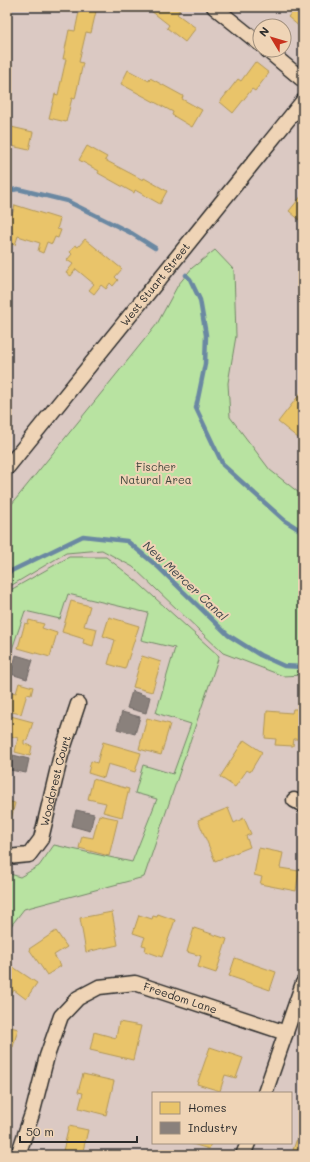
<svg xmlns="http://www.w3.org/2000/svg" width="310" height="1162" viewBox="0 0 310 1162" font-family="Mali,sans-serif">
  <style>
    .green { fill: #b8e3a1; stroke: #728766 }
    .homes { fill: #e9c46a; stroke: #b09657 }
    .industry { fill: #8a817c; stroke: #6e6764 }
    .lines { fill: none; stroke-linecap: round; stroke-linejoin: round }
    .stream { stroke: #6b88a2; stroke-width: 4.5 }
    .street-casing { stroke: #2b2b2b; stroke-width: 17 }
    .street { stroke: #efd4b6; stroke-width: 14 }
    .labels { text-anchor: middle; stroke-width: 4; stroke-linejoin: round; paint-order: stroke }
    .street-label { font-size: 11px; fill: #2b2b2b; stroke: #efd4b6 }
    .park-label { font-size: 11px; fill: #40473d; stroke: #efd4b6 }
    .water-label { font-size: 12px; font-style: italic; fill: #3b4249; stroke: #efd4b6 }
  </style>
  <rect width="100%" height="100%" fill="#dbc9c3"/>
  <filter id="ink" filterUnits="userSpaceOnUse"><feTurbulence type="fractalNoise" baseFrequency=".025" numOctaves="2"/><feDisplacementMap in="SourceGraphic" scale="8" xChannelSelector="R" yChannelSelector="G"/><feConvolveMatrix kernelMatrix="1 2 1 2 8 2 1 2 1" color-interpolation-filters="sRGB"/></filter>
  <g filter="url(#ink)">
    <!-- green -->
    <path class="green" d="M215,250L234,270L236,336L228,383L230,417L270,470L303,496V675L283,676L223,653L133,567L102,550L66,553L7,588V510L157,324L178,285L192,268Z
      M69,557H106L133,578L219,656L144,877L24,909L7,931V873L20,877L39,866L54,845L132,862L157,799L135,793L143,765L173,774L191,724L156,713L175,648L141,640L148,613L68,594L60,619L25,611L7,664V592Z"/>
    <!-- homes -->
    <path class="homes" d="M7,7H12L7,29Z
      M80,7H97L91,33L86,32L79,62L83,63L75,99L72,98L66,122L49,118L55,94L58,95L66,59H63L69,30L75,31Z
      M146,7H174L180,11L177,14L196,28L185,42L167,28L169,25Z
      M296,7H303V25L301,28L288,17Z
      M255,62L269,73L255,91L252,89L233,113L220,102L238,79L241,81Z
      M128,70L149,81L150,78L183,96L182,99L202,110L192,127L172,115L173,112L121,84Z
      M7,126L33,132L29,150L7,145Z
      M87,146L107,157L105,160L143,180L144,178L167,191L160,204L135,190L134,193L98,173L99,171L79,160Z
      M303,194V223L289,211Z
      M15,205L60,219L57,229L61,230L58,238L55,237L52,244L47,242L43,253L38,251L40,243L18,236L15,245L9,243L13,233L7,231L9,224L7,223V218L8,214L12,215Z
      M85,239L122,269L115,277L118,280L113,286L110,283L106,289L101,285L94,294L89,290L94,284L76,269L71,276L66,273L73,264L67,260L72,254L70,252L75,245L78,247Z
      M303,390V442L278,422Z
      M71,601L90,606L84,626L97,629L93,646L83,643L84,639L62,632Z
      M109,617L139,626L125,669L108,664L115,640L103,636Z
      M29,620L44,624L42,628L57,633L50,657L18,648L25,623L28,624Z
      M142,656L161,662L152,692L133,687Z
      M19,683L33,687L31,695L27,694L21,714L7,711V691L16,693Z
      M293,709H303V739H294L293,746L275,745L276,739L265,738L267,711L292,713Z
      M7,715L33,722L27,741L24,740V744L32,746L30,756L15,752L18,738L7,735Z
      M147,718L170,724L161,755L139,749Z
      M244,740L262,752L250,772L247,770L235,787L220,777Z
      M103,742L141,753L135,772L108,764L104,778L88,773L91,761L97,763Z
      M93,779L129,789L122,817L103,812L106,803L88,799Z
      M7,801L15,803L11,820L7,819Z
      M228,808L234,823L244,818L251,834L246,836L250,847L215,861L198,820Z
      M99,815L118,819L109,856L79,848L82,836L93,838Z
      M259,848L283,853L280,868L299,871L296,891L260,884L262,877L254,875Z
      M112,912L118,945L86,952L80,918Z
      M158,914L175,920L162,957L145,951L146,946L142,945L145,937L133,933L139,915L152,919L153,916L157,917Z
      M194,928L227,939L216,973L198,967L201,956L187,952Z
      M56,931L67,947L54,955L61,966L47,975L29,949Z
      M235,958L276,972L270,990L229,976Z
      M7,963L37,983L26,999L14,990L9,998L7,997Z
      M119,1022L141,1026L133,1060L90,1050L94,1032L116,1038Z
      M7,1026L18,1029L13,1047L7,1045Z
      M210,1047L243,1058L236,1078L225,1075L220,1091L197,1084Z
      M83,1074L114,1081L106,1115L79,1108L83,1093L78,1092Z
      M303,1121V1154L293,1150Z
      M69,1126L88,1130L82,1155H62Z
      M189,1143H211L209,1149Z"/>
    <!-- industry -->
    <path class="industry" d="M16,655L33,660L27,679L11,674Z
      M132,691L150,697L146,713L127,708Z
      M122,712L140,717L135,734L117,729Z
      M13,755L29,759L26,773L10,770Z
      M76,810L94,814L90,831L72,826Z"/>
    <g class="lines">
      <!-- stream -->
      <path class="stream" d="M7,191L18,189L67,201L131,233L155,248
        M186,275L190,279L200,300L206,335L205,364L196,408L223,465L284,520L303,532
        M7,573L83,536L127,541L157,566L228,635L260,655L284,666L303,667"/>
      <defs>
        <g id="street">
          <path d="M214,7L260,44"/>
          <path d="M267,50L303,80"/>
          <path id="s1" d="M7,468L303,101"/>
          <path d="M294,800L303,805"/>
          <path id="s2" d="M7,857L29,855L41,839L61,755L78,704"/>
          <path d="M265,1093L303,983"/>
          <path id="s3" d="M18,1155L33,1111L47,1056L61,1016L78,998L99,987L135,983L286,1033"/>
          <path d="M243,1155L248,1143"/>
        </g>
      </defs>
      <!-- street casing -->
      <use href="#street" class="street-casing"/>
      <!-- street -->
      <use href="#street" class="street"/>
    </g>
  </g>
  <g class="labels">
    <!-- street labels -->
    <g class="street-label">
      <text dy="4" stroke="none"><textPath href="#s1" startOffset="236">West Stuart Street</textPath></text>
      <text dy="4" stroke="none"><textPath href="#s2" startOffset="102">Woodcrest Court</textPath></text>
      <text dy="4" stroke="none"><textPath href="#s3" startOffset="278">Freedom Lane</textPath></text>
    </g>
    <!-- park labels -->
    <g class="park-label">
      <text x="156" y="471">Fischer<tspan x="156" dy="13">Natural Area</tspan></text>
    </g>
    <!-- water labels -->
    <g class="water-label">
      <text transform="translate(185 581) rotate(43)" y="4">New Mercer Canal</text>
    </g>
  </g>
  <!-- margin -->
  <rect width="310" height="1162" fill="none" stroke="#efd4b6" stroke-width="24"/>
  <rect x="12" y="12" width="286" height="1138" fill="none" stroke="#2b2b2b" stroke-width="1.5" filter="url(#ink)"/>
  <!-- legend -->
  <rect x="152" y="1092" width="140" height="52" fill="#efd4b6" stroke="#a1907e"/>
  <rect x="160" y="1102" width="20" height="12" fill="#e9c46a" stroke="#a1907e"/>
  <text x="188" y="1112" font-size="12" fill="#2b2b2b">Homes</text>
  <rect x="160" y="1122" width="20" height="12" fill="#8a817c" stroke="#a1907e"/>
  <text x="188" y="1132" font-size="12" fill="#2b2b2b">Industry</text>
  <!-- north arrow -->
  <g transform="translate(272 38) rotate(308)"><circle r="19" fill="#efd4b6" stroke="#a1907e"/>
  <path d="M0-3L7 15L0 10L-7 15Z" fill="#c8321e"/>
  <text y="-6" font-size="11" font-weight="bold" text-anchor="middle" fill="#2b2b2b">N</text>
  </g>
  <!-- scale -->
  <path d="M20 1136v6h117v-6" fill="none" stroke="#2b2b2b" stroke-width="2"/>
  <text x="26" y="1136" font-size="12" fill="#2b2b2b" stroke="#efd4b6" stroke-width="3" paint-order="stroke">50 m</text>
</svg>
